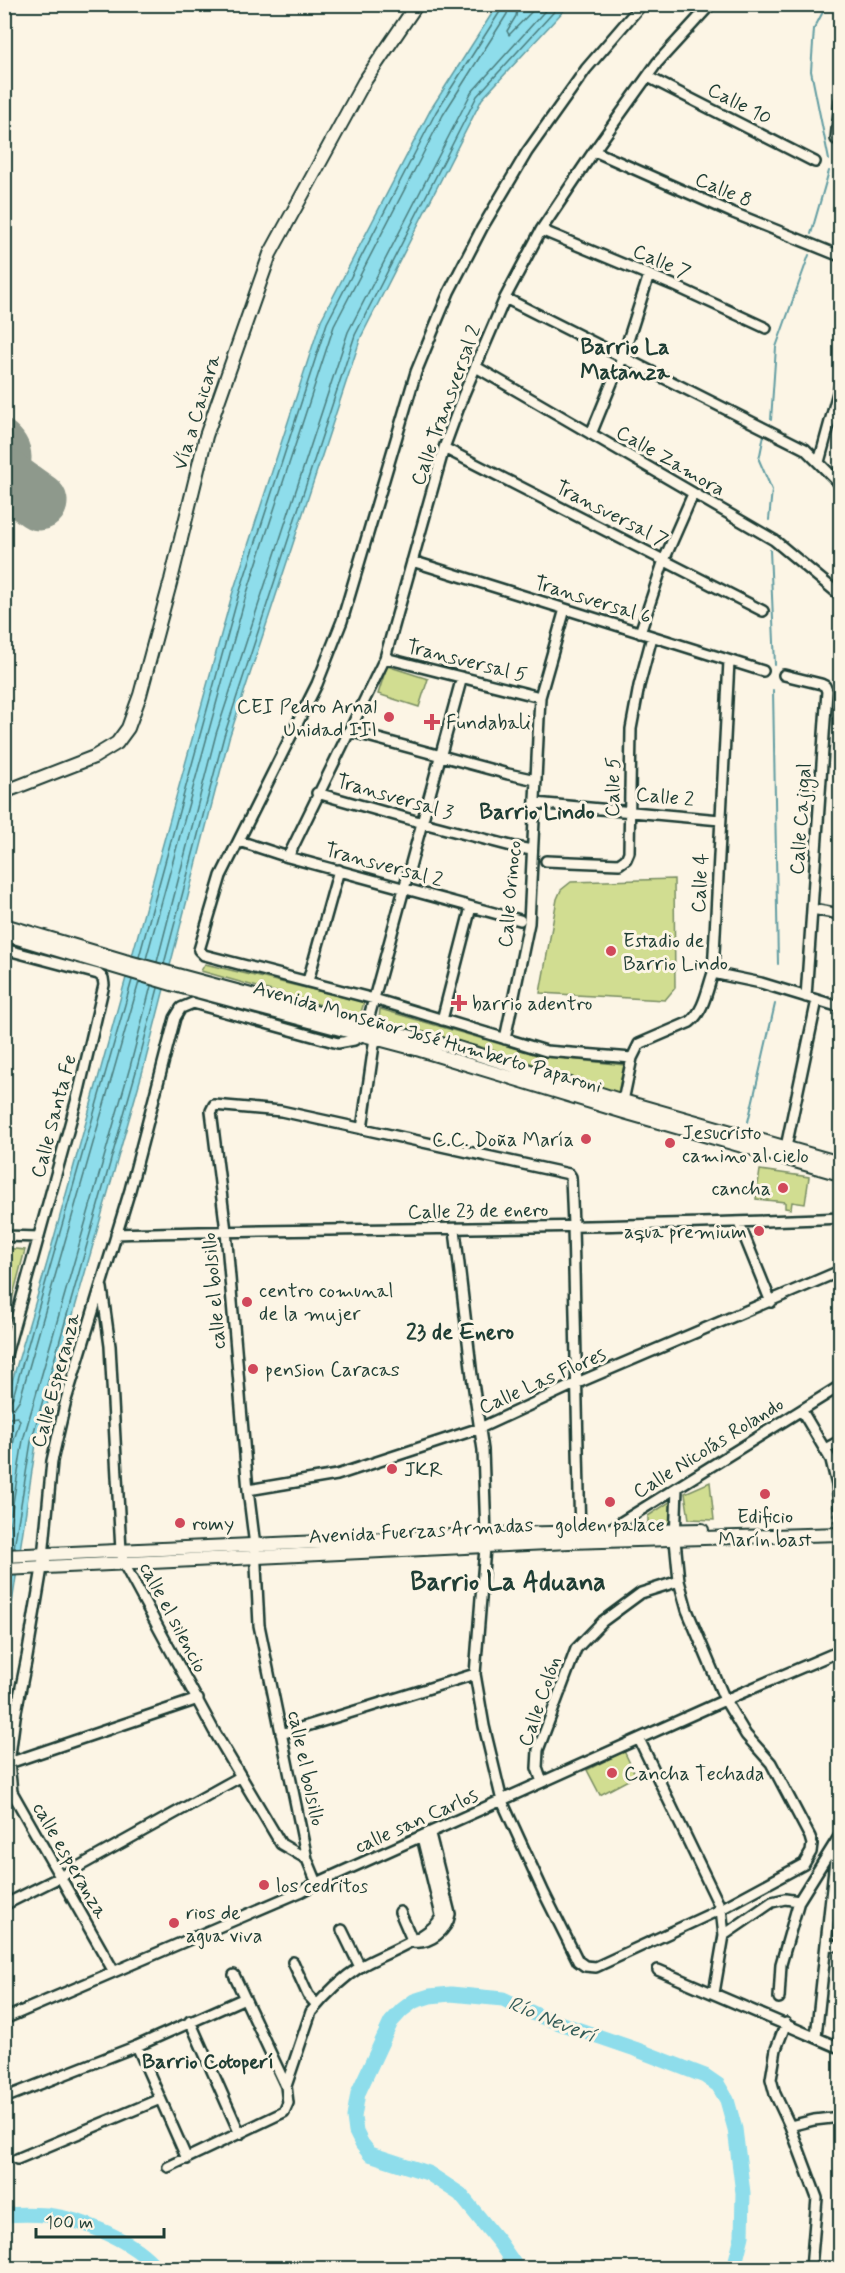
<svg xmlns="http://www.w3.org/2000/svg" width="845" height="2273" viewBox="0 0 845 2273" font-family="Mynerve,sans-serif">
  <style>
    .green { fill: #d1dd91; stroke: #788d62; stroke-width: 1.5 }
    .water { fill: #8eddeb; stroke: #629da2; stroke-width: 1.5 }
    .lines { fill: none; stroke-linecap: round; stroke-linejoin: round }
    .shore { stroke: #4b7d7d; stroke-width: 1.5 }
    .stream { stroke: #629da2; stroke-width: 2 }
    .river { stroke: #8eddeb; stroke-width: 15 }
    .taxiway { stroke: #8e998c; stroke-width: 22 }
    .runway { stroke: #8e998c; stroke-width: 57 }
    .street-casing { stroke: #1f3d34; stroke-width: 14 }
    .secondary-casing { stroke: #1f3d34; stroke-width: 16 }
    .street { stroke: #fcf5e5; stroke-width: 9 }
    .secondary { stroke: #fcf5e5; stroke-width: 12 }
    .poi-dot { fill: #d1495b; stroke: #fcf5e5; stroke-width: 2 }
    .labels { text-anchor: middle; stroke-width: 6; stroke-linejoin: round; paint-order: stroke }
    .street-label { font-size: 20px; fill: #1f3d34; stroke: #fcf5e5 }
    .poi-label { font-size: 20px; fill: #1f3d34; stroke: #fcf5e5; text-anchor: start }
    .water-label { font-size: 21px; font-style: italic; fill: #355d59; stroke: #fcf5e5 }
    .neighbourhood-label { font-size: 21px; font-weight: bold; fill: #1f3d34; stroke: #fcf5e5 }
    .quarter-label { font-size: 22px; font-weight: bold; fill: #1f3d34; stroke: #fcf5e5 }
    .district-label { font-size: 26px; font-weight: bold; fill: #1f3d34; stroke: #fcf5e5 }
  </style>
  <rect width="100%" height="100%" fill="#fcf5e5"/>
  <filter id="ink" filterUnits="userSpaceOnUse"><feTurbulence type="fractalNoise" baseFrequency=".0167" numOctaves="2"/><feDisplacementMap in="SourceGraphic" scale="12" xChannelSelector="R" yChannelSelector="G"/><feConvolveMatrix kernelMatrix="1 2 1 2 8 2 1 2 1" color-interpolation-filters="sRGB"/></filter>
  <g filter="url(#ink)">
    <!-- green -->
    <path class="green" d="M387,666L428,679L419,707L378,694Z
      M674,879L675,988L665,1000L540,993L557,899L561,890L571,882Z
      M205,964L364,1002L360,1016L201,971Z
      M380,1009L541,1056L624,1065L618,1093L489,1049L379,1021Z
      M760,1170L809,1177L805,1204L792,1202L791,1209L785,1208V1202L756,1199Z
      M5,1248L25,1250L5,1326L4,1248Z
      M710,1482L714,1520L689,1519L685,1493Z
      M671,1501L673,1522L648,1524V1516Z
      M624,1751L636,1776L600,1795L587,1770Z"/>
    <!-- water -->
    <path class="water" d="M498,4L569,5L482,99L361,337L229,738L143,1070L36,1444L5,1650V1405L47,1263L232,595L321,320L431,109Z"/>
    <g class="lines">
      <!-- shore -->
      <path class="shore" d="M518,4L516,16L507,31L509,35L539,4
        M139,957L238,597L327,323L436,112L501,10L502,4
        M146,959L245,599L334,326L443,115L507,14L509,4
        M157,962L216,734L348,332L471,93L551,4
        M164,964L224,736L355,335L477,96L561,4
        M4,1402L10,1401L13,1397L132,980
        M4,1410L14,1408L20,1399L139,982
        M4,1419L17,1417L20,1420L14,1440L4,1501
        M6,1548L23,1440L130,1067L151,986
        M14,1548L31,1442L137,1068L158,988"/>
      <!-- stream -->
      <path class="stream" d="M826,6L814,29L811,71L829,160
        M811,234L829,171
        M771,420L776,347L809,255
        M764,435L759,460L772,490L769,520
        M770,550L775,665
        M773,690L778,964
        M748,1122L775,1004"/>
      <!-- river -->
      <path class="river" d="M4,2215C19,2214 33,2214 47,2215C82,2219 135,2241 156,2268
        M517,2268L499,2242L460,2194L428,2173L370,2154L362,2144L356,2132L354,2117L358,2093L391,2022L402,2010L414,2001L430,1996L451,1994L503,1999L539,2016L635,2049L705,2076L718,2085L727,2100L735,2129L743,2193L742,2236L734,2268"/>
      <!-- taxiway -->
      <path class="taxiway" d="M4,430C25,445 27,470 4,484"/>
      <!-- runway -->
      <path class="runway" d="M4,477L39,502"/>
      <defs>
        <path id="street" d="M648,77L815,162
          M836,139L840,101
          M594,151L731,212L840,256
          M541,230L673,285L766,328
          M505,298L805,449L840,484
          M476,367L774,540L840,595
          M591,434L623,356L649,275
          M444,448L763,611
          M819,462L840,385
          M412,561L763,671
          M640,633L664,560L693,494
          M385,658L540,697
          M784,675L821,684L825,686L827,691L806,997
          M349,731L508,774L536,780
          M317,793L423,823L515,847L532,850
          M535,803L720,820
          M239,841L288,857L520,920
          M288,857L385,658L444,448L463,396L505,298L541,230L594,151L657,63L711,4
          M546,861L619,864L626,859L629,852L631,729L639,686L652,637
          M812,909L840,914
          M4,949L98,974L103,978L104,985L78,1095L4,1362
          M713,973L761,983L840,1007
          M308,981L339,870
          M442,1020L471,907
          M505,1039L529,923L540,697L565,609
          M632,1058L546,1051L374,999L204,955L199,950L221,876L317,684L342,621L416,372L449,292L482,228L527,152L586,69L642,4
          M623,1101L632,1058L639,1044L690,1022C704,1011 707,990 713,973L729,661
          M362,1129L375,1038
          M786,1147L817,1000
          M739,1223L771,1302
          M455,1230L472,1376L483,1450L486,1535L475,1674L484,1726L502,1801L544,1893L578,1961L585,1966L596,1967L721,1909L804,1864L811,1852L812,1844L810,1837L771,1763L746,1735L725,1700L687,1610L679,1581L675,1540L677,1488
          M116,1234C358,1228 599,1229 840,1218
          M4,1236L39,1237
          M102,1288L110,1346L121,1551L124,1564L214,1731L281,1844L307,1859
          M802,1411L831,1460L837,1485L840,1520
          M825,1449L840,1441
          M248,1490L337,1475L480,1428L575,1384L840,1271
          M607,1531L840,1386
          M198,1699L9,1763L15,1717L27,1657L42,1568L52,1461L66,1400L130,1190L175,1018L181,1008L193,1003L338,1043L354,1040L364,1035L462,677
          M281,1734L475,1674
          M639,1739L721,1909L724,1935L714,1993
          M9,1763L12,1792L113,1970
          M542,1782L537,1768L538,1750L576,1649L603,1621L641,1593L679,1581
          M317,1883L307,1859L259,1625L255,1546L248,1490L226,1231L211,1111L214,1105L281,1111L569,1174L571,1177L573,1225L580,1538
          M4,1905L60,1877L240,1777
          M400,1912L413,1942
          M342,1930L360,1967
          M724,1935L772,1902L785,1899L799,1901
          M413,1942C430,1944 447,1931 450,1914L430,1834
          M827,1945L840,1946
          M293,1962L308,1995L317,2005
          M658,1970L840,2048
          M234,1975L286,2086
          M779,1998L781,1964L799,1901L840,1835
          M4,2019L302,1891L317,1883L725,1700L840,1651
          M190,2021L240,2134
          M786,2023L776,2049L771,2079L775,2094L790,2126L817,2198L811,2268
          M816,2037L837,1841
          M137,2046L187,2159
          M4,2098L137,2046L245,1998
          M790,2126L814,2120L840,2117
          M17,2159L160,2099
          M168,2167L284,2112L288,2103L286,2086L311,2012C325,1995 341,1979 360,1967C377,1956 438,1935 441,1915L422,1837"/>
        <path id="secondary" d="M4,792L94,757L117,743L128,728L140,695L171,580L206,436L270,254L364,82L417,4
          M4,925L125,961L363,1025L458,1048L623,1101L840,1163
          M4,934L182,987L420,1050L624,1112L840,1174
          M4,1556L497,1534L702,1530
          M4,1569L569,1542L840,1534"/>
      </defs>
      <!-- street casing -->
      <use href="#street" class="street-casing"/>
      <!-- secondary casing -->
      <use href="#secondary" class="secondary-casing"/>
      <!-- street -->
      <use href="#street" class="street"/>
      <!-- secondary -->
      <use href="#secondary" class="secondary"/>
    </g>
  </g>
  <!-- markers -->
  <g class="poi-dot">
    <circle cx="389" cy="717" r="6"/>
    <path d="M429 713h6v6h6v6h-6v6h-6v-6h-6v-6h6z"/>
    <circle cx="611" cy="951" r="6"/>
    <path d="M456 994h6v6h6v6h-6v6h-6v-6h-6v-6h6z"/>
    <circle cx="586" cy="1139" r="6"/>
    <circle cx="670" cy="1143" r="6"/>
    <circle cx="783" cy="1188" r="6"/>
    <circle cx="759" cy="1231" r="6"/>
    <circle cx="247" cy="1302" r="6"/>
    <circle cx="253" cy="1369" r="6"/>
    <circle cx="392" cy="1469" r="6"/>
    <circle cx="765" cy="1494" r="6"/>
    <circle cx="610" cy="1502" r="6"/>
    <circle cx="180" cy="1523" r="6"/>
    <circle cx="612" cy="1773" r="6"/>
    <circle cx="264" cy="1885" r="6"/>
    <circle cx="174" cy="1923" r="6"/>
  </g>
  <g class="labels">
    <!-- street labels -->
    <g class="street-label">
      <text transform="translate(740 103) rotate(27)" y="7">Calle 10</text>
      <text transform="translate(724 189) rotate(23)" y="7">Calle 8</text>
      <text transform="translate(662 261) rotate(23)" y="7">Calle 7</text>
      <text transform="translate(445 405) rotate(-70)" y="7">Calle Transversal 2</text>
      <text transform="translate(196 412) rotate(-73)" y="7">Vía a Caicara</text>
      <text transform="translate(671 460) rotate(30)" y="7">Calle Zamora</text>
      <text transform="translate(612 513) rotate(27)" y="7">Transversal 7</text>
      <text transform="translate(593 599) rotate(17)" y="7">Transversal 6</text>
      <text transform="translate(467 660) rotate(14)" y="7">Transversal 5</text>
      <text transform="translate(612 787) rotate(-89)" y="7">Calle 5</text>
      <text transform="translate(395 796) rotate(16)" y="7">Transversal 3</text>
      <text transform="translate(665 796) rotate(6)" y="7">Calle 2</text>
      <text transform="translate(800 819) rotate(-86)" y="7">Calle Cajigal</text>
      <text transform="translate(384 864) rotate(15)" y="7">Transversal 2</text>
      <text transform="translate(699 883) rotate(-87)" y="7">Calle 4</text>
      <text transform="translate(509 894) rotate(-85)" y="7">Calle Orinoco</text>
      <text transform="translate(428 1036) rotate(16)" y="7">Avenida Monseñor José Humberto Paparoni</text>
      <text transform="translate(53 1116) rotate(-75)" y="7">Calle Santa Fe</text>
      <text transform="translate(478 1210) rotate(-1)" y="7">Calle 23 de enero</text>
      <text transform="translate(213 1291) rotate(-95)" y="7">calle el bolsillo</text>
      <text transform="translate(55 1380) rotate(-75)" y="7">Calle Esperanza</text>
      <text transform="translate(542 1380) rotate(-24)" y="7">Calle Las Flores</text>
      <text transform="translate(708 1447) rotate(-32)" y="7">Calle Nicolás Rolando</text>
      <text transform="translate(421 1530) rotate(-3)" y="7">Avenida Fuerzas Armadas</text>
      <text transform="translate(174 1617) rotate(62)" y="7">calle el silencio</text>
      <text transform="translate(539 1701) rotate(-71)" y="7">Calle Colón</text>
      <text transform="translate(307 1768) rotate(78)" y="7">calle el bolsillo</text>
      <text transform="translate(416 1820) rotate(-24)" y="7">calle san Carlos</text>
      <text transform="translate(71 1860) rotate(60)" y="7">calle esperanza</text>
    </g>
    <!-- poi labels -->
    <g class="poi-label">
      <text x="377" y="713" text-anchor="end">CEI Pedro Arnal<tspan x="377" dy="23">Unidad III</tspan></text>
      <text x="446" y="729">Fundabali</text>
      <text x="623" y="947">Estadio de<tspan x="623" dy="23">Barrio Lindo</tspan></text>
      <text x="472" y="1010">barrio adentro</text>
      <text x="682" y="1139">Jesucristo<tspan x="682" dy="23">camino al cielo</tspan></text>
      <text x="574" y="1146" text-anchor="end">C.C. Doña María</text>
      <text x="771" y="1195" text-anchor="end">cancha</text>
      <text x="747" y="1238" text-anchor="end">aqua premium</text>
      <text x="259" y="1297">centro comunal<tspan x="259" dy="23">de la mujer</tspan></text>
      <text x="265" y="1376">pension Caracas</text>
      <text x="404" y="1476">JKR</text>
      <text x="765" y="1523" text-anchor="middle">Edificio<tspan x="765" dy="23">Marín bast</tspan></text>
      <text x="192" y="1530">romy</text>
      <text x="610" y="1531" text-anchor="middle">golden palace</text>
      <text x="624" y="1780">Cancha Techada</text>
      <text x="276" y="1892">los cedritos</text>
      <text x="186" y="1919">rios de<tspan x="186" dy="23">agua viva</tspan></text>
    </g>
    <!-- water labels -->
    <g class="water-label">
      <text transform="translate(552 2019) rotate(22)" y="7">Río Neverí</text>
    </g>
    <!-- neighbourhood labels -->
    <g class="neighbourhood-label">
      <text x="208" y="2068">Barrio Cotoperí</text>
    </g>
    <!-- quarter labels -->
    <g class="quarter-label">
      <text x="625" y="354">Barrio La<tspan x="625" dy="25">Matanza</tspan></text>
      <text x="537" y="819">Barrio Lindo</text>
      <text x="460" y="1339">23 de Enero</text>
    </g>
    <!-- district labels -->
    <g class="district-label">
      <text x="508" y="1590">Barrio La Aduana</text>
    </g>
  </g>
  <!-- margin -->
  <rect width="845" height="2273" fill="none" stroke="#fcf5e5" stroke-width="24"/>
  <rect x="12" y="12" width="821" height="2249" fill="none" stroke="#1f3d34" stroke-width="2" filter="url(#ink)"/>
  <!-- scale -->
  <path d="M36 2228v9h128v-9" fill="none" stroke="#1f3d34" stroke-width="3"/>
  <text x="45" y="2228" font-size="18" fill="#1f3d34" stroke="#fcf5e5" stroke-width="4.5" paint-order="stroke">100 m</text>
</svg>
